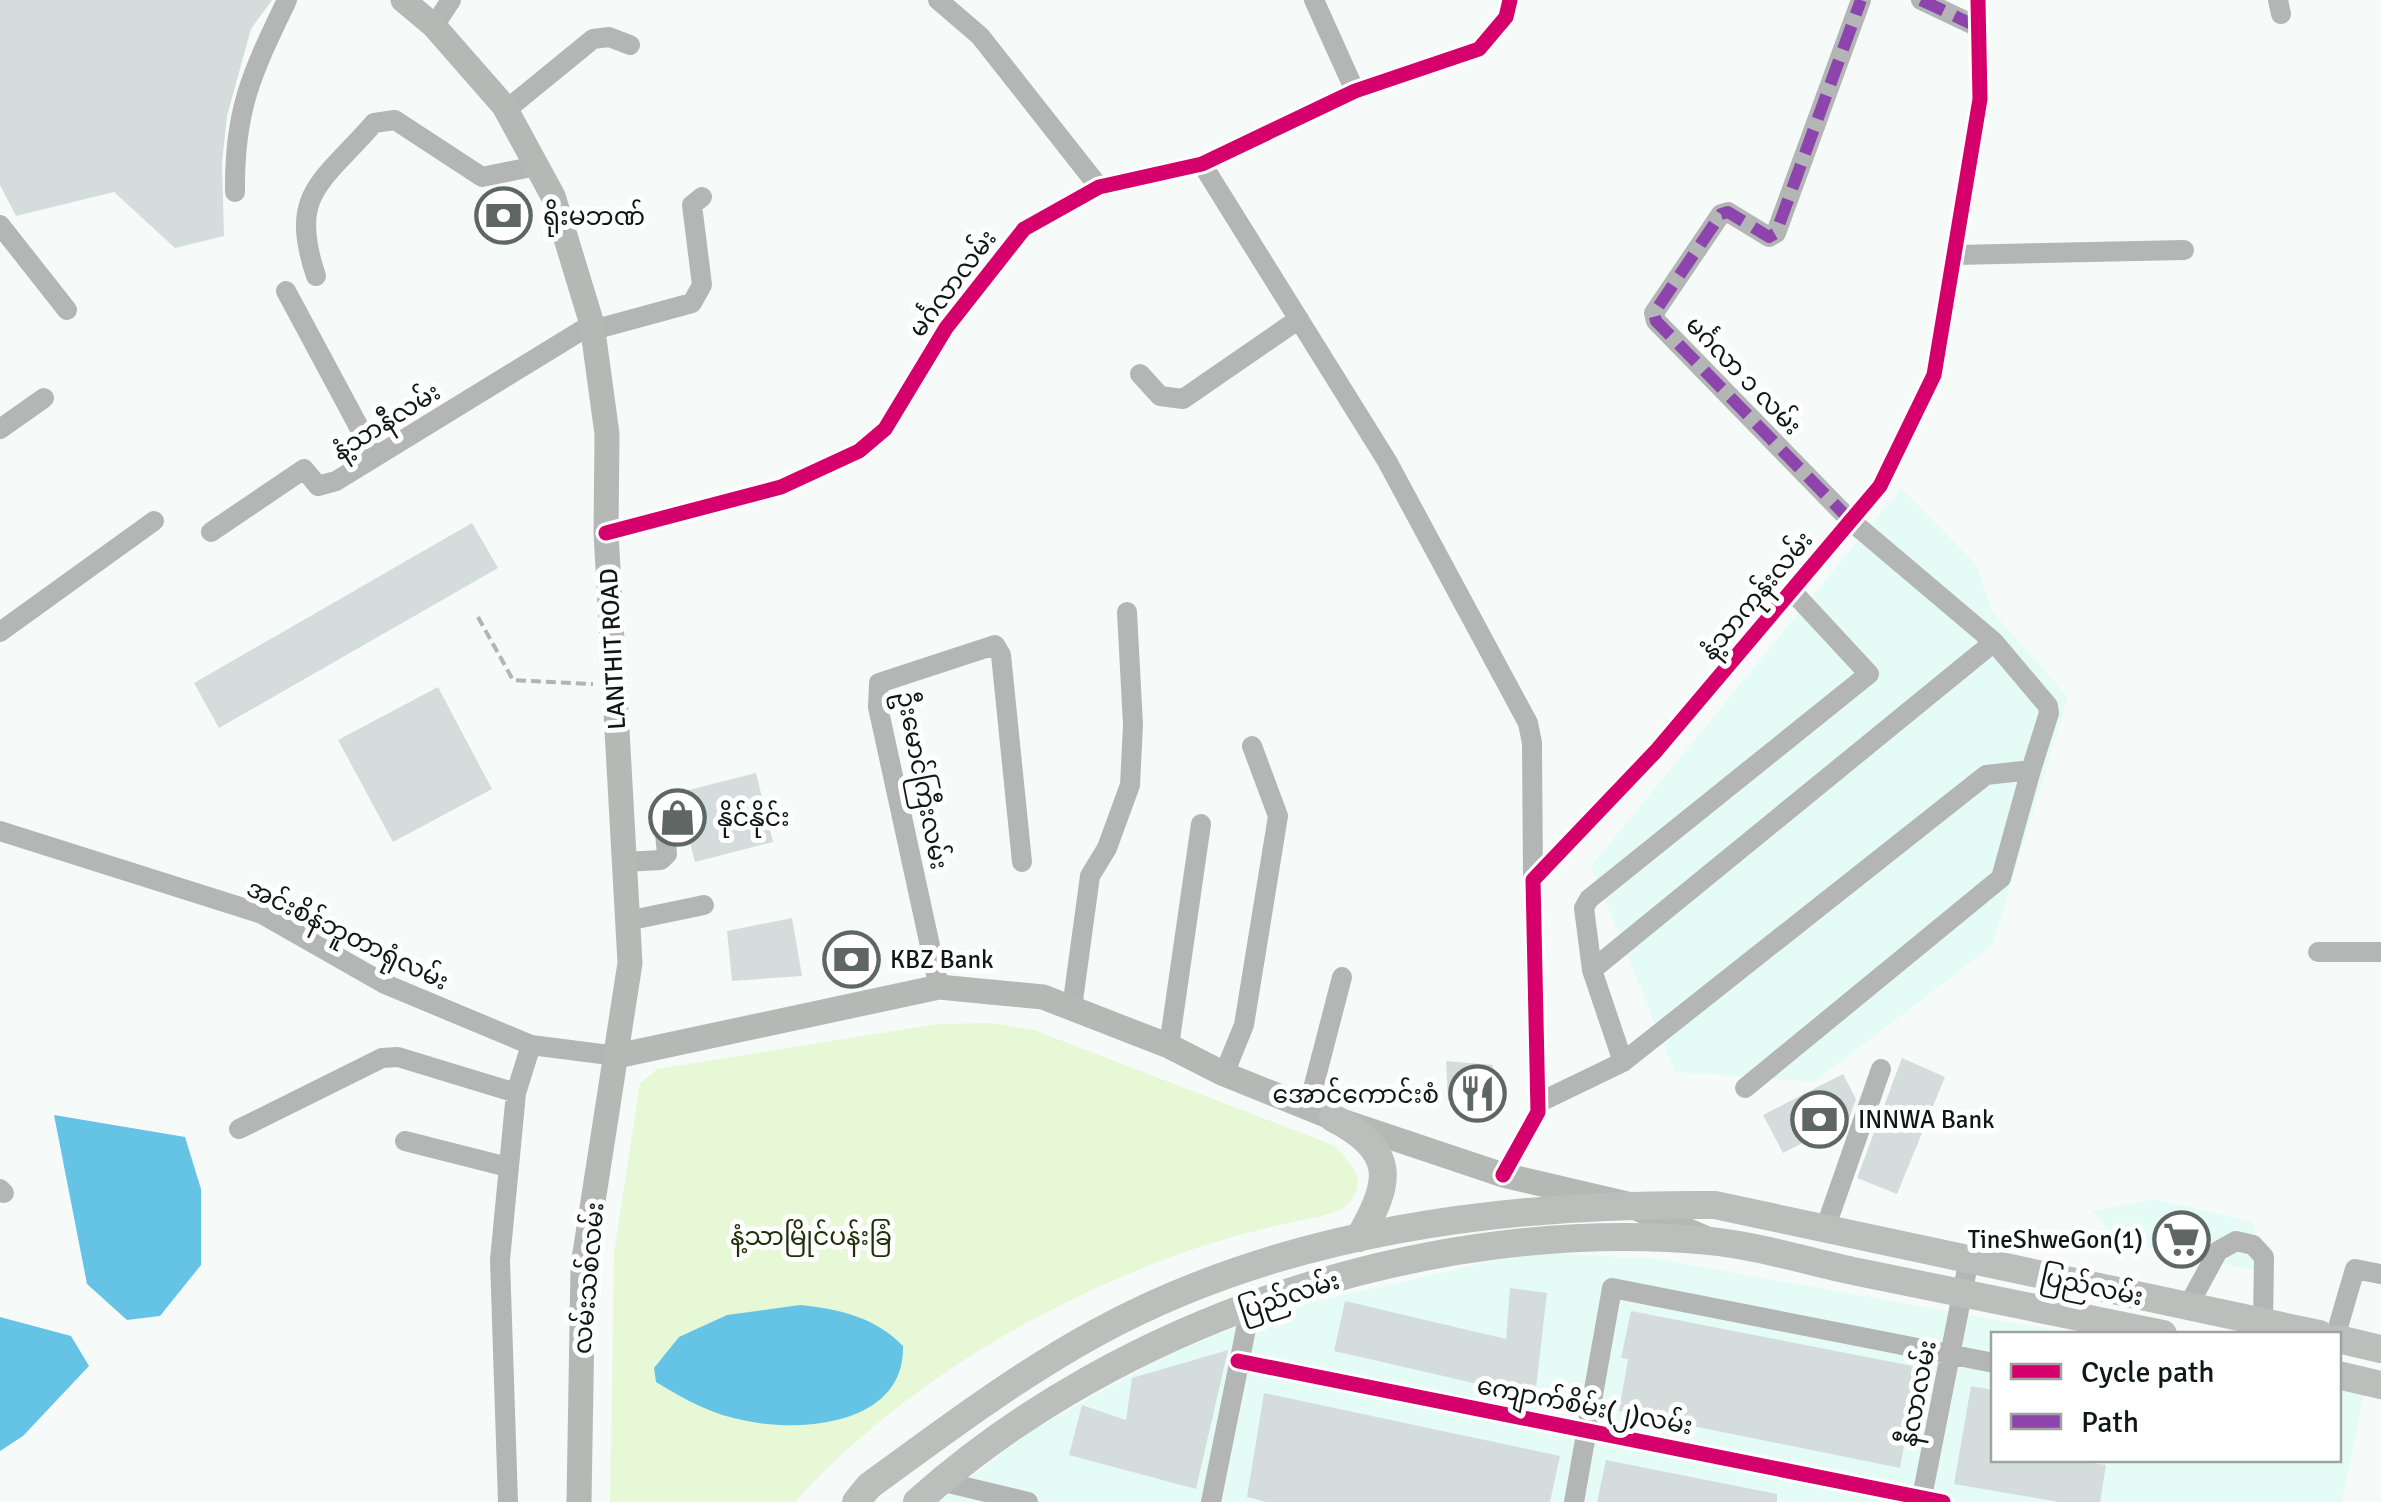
<svg xmlns="http://www.w3.org/2000/svg" width="2381" height="1502" viewBox="0 0 2381 1502" font-family="Signika,'Noto Sans Myanmar',sans-serif">
  <style>
    .built { fill: #e5fcf6 }
    .green { fill: #e7f8d7 }
    .water { fill: #65c4e6 }
    .building { fill: #d5dddc }
    .lines { fill: none; stroke-linecap: round; stroke-linejoin: round }
    .path { stroke: #b1b5b3; stroke-width: 4; stroke-dasharray: 10 5; stroke-linecap: butt }
    .minor { stroke: #b3b6b4; stroke-width: 20 }
    .major { stroke: #b5b9b6; stroke-width: 25 }
    .highway { stroke: #babfbc; stroke-width: 28 }
    .quiet { stroke: #8e44ad; stroke-width: 12; stroke-dasharray: 25 12; stroke-linecap: butt }
    .cycleway-casing { stroke: #fff; stroke-width: 21 }
    .cycleway { stroke: #d6006c; stroke-width: 15 }
    .labels { text-anchor: middle; stroke-width: 10; stroke-linejoin: round; paint-order: stroke }
    .poi-label { font-size: 25px; fill: #0e1815; stroke: #fff; text-anchor: start }
    .street-label { font-size: 25px; fill: #0e1815; stroke: #fff }
    .park-label { font-size: 25px; fill: #213009; stroke: #fff }
  </style>
  <rect width="100%" height="100%" fill="#f6fbfa"/>
  <!-- built -->
  <path class="built" d="M1901,488L1976,564L1992,611L2068,697L1992,946L1814,1082L1675,1072L1591,866Z
    M2154,1199L2253,1222L2268,1274L2114,1238L2092,1211Z
    M1532,1252L1658,1259L2075,1334H1994V1460H2338L2339,1389L2364,1394L2342,1502H939L1029,1432L1167,1355L1278,1310Z"/>
  <!-- green -->
  <path class="green" d="M992,1023L1034,1030L1333,1145C1349,1160 1369,1179 1350,1202C1341,1213 1321,1216 1308,1219C1248,1231 1190,1248 1133,1272C1006,1325 888,1400 795,1502H610L614,1253L640,1083L657,1069L937,1024Z"/>
  <!-- water -->
  <path class="water" d="M54,1115L185,1137L201,1189V1265L160,1316L127,1320L87,1284Z
    M800,1305C839,1309 875,1317 903,1346C905,1423 806,1433 747,1421C713,1415 685,1400 656,1382L654,1368L679,1337L727,1315Z
    M0,1317L71,1336L89,1366L23,1436L0,1451Z"/>
  <!-- building -->
  <path class="building" d="M0,0H272L251,29L227,116L222,163L224,236L175,248L114,192L16,216L0,185Z
    M472,523L498,568L219,728L194,683Z
    M438,687L492,789L393,842L338,740Z
    M756,773L773,842L695,862L677,793Z
    M792,918L802,976L732,981L727,931Z
    M1902,1058L1945,1077L1897,1194L1857,1178Z
    M1446,1061L1493,1065L1488,1109L1448,1100Z
    M1843,1074L1856,1099L1849,1119L1783,1153L1763,1115Z
    M2170,1215L2202,1221L2195,1257L2163,1251Z
    M1510,1288L1547,1293L1535,1397L1334,1351L1345,1301L1506,1339Z
    M1631,1311L1918,1367L1900,1468L1619,1411L1628,1359L1621,1358Z
    M1228,1350L1196,1489L1069,1455L1082,1405L1126,1420L1132,1378Z
    M1971,1386L1994,1390V1460H2075L2106,1465L2100,1502H2059L1954,1484Z
    M1264,1393L1560,1456L1550,1502H1267L1247,1497Z
    M1606,1460L1777,1494V1502H1597Z"/>
  <g class="lines">
    <!-- path -->
    <path class="path" d="M478,617L513,680L593,684"/>
    <!-- minor -->
    <path class="minor" d="M938,0L980,36L1099,187
      M1314,0L1355,91
      M1861,0L1776,233L1769,237L1728,212L1721,214L1654,313L1656,321L1851,521L1994,642
      M1921,0L1978,27
      M2278,0L2281,14
      M434,26L451,0
      M506,110L593,39L609,37L630,45
      M1202,164L1387,461L1528,723L1532,743L1533,880
      M235,192C234,109 252,73 287,0
      M0,225L67,310
      M1955,255L2184,250
      M316,276C288,193 322,183 374,123L395,120L482,177L536,166
      M286,291L375,457
      M593,330L692,303L702,285L692,205L702,197
      M1140,374L1160,396L1183,399L1299,319
      M0,429L44,398
      M211,532L304,469L318,486L336,481L592,324
      M606,533L781,487L859,451L885,429L946,328L1024,229L1099,187L1202,164L1355,91L1479,49L1506,17L1510,0
      M0,632L154,521
      M0,831L262,914L385,984L531,1045L617,1056
      M624,862L661,860L667,854L663,813
      M627,921L704,905
      M2318,952H2381
      M1592,970L1584,908L1589,899L1869,674L1792,591
      M939,987L878,707L879,683L995,645L1001,655L1022,862
      M1072,1008L1090,876L1107,848L1130,785L1133,725L1127,612
      M1169,1046L1201,824
      M1224,1074L1244,1025L1278,816L1252,746
      M1745,1088L2001,878L2031,770
      M516,1093L531,1045
      M1538,1103L1623,1062L1986,775L2031,770L2049,713L2048,706L1994,642L1592,970L1623,1062
      M1308,1108L1342,977
      M239,1129L382,1058L398,1057L516,1093L500,1260L508,1502
      M405,1141L508,1167
      M1503,1175L1538,1112L1533,880L1656,751L1880,486L1934,375L1980,99L1978,0
      M0,1189L4,1193
      M1825,1229L1881,1069
      M2188,1306L2218,1251L2236,1241L2253,1245L2264,1257L2263,1323
      M2336,1334L2355,1269L2380,1274
      M1238,1361L1943,1502
      M940,1481L1028,1502
      M1211,1502L1250,1309
      M1574,1502L1612,1288L1994,1363
      M1921,1502L1969,1259"/>
    <!-- major -->
    <path class="major" d="M403,0L434,26L504,106L553,196L592,324L607,434L606,533L630,963L583,1266L579,1502
      M617,1056L939,987L1043,997L1169,1046L1224,1074L1333,1118L1503,1175L1627,1204L1707,1239"/>
    <!-- highway -->
    <path class="highway" d="M1333,1118C1397,1151 1392,1181 1359,1238
      M2338,1339L2381,1349
      M2338,1375L2381,1385
      M856,1502L869,1486C943,1432 1016,1377 1096,1333C1284,1230 1505,1203 1715,1205L2319,1334
      M917,1502C1121,1318 1436,1215 1710,1241C1759,1246 1810,1262 1858,1272C1960,1293 2062,1314 2163,1334"/>
    <!-- quiet -->
    <path class="quiet" d="M1921,0L1978,27
      M1851,521L1656,321L1654,313L1721,214L1728,212L1769,237L1776,233L1861,0"/>
    <defs>
      <path id="cycleway" d="M606,533L781,487L859,451L885,429L946,328L1024,229L1099,187L1202,164L1355,91L1479,49L1506,17L1510,0
        M1503,1175L1538,1112L1533,880L1656,751L1880,486L1934,375L1980,99L1978,0
        M1238,1361L1943,1502"/>
    </defs>
    <!-- cycleway casing -->
    <use href="#cycleway" class="cycleway-casing"/>
    <!-- cycleway -->
    <use href="#cycleway" class="cycleway"/>
  </g>
  <!-- icons -->
  <defs>
    <symbol id="bank-ring" viewBox="-11 -11 22 22"><circle r="9.5" fill="#fff" stroke="#5f6765" stroke-width="1.5"/><path d="M-6-4H6V4H-6ZM0-2.3a2.3 2.3 0 1 0 0 4.6a2.3 2.3 0 1 0 0-4.6Z" fill="#5f6765"/></symbol>
    <symbol id="shop-ring" viewBox="-11 -11 22 22"><circle r="9.5" fill="#fff" stroke="#5f6765" stroke-width="1.5"/><path d="M-5-2.5h2.3a2.7 3.5 0 0 1 5.4 0H5L5.5 6h-11ZM-1.5-2.5h3a1.5 2.3 0 0 0-3 0Z" fill="#5f6765"/></symbol>
    <symbol id="restaurant-ring" viewBox="-11 -11 22 22"><circle r="9.5" fill="#fff" stroke="#5f6765" stroke-width="1.5"/><path d="M-5-6h1v4h1v-4h1v4h1v-4h1v5L-1.5 .5V6h-2V.5L-5-1ZM5-6V6H3V1.5H1.5Q1.5-4 5-6Z" fill="#5f6765"/></symbol>
    <symbol id="supermarket-ring" viewBox="-11 -11 22 22"><circle r="9.5" fill="#fff" stroke="#5f6765" stroke-width="1.5"/><path d="M-6-5.5h2.5l.6 2H6L4.5 2H-2.5L-4.4-4H-6ZM-1.5 3.2a1.3 1.3 0 1 0 .1 0ZM3 3.2a1.3 1.3 0 1 0 .1 0Z" fill="#5f6765"/></symbol>
  </defs>
  <g fill-rule="evenodd">
    <use href="#bank-ring" x="472" y="184" width="63" height="63"/>
    <use href="#shop-ring" x="646" y="786" width="63" height="63"/>
    <use href="#bank-ring" x="820" y="928" width="63" height="63"/>
    <use href="#restaurant-ring" x="1446" y="1062" width="63" height="63"/>
    <use href="#bank-ring" x="1788" y="1088" width="63" height="63"/>
    <use href="#supermarket-ring" x="2150" y="1208" width="63" height="63"/>
  </g>
  <g class="labels">
    <!-- poi labels -->
    <g class="poi-label">
      <text x="543" y="225">ရိုးမဘဏ်</text>
      <text x="717" y="826">နိုင်နိုင်း</text>
      <text x="890" y="968">KBZ Bank</text>
      <text x="1439" y="1103" text-anchor="end">အောင်ကောင်းစံ</text>
      <text x="1858" y="1128">INNWA Bank</text>
      <text x="2143" y="1248" text-anchor="end">TineShweGon(1)</text>
    </g>
    <!-- street labels -->
    <g class="street-label">
      <text transform="translate(952 283) rotate(-53)" y="9">မင်္ဂလာလမ်း</text>
      <text transform="translate(1744 375) rotate(46)" y="9">မင်္ဂလာ ၁ လမ်း</text>
      <text transform="translate(386 421) rotate(-32)" y="9">နံ့သာနီလမ်း</text>
      <text transform="translate(1756 595) rotate(-50)" y="9">နံ့သာကုန်းလမ်း</text>
      <text transform="translate(612 649) rotate(-93)" y="9">LANTHIT ROAD</text>
      <text transform="translate(923 780) rotate(79)" y="9">ဦးမောင်ကြီးလမ်း</text>
      <text transform="translate(348 934) rotate(26)" y="9">အင်းစိန်ဘူတာရုံလမ်း</text>
      <text transform="translate(588 1278) rotate(-85)" y="9">လမ်းသစ်လမ်း</text>
      <text transform="translate(2092 1286) rotate(12)" y="9">ပြည်လမ်း</text>
      <text transform="translate(1289 1295) rotate(-18)" y="9">ပြည်လမ်း</text>
      <text transform="translate(1917 1393) rotate(-79)" y="9">နီလာလမ်း</text>
      <text transform="translate(1585 1405) rotate(11)" y="9">ကျောက်စိမ်း(၂)လမ်း</text>
    </g>
    <!-- park labels -->
    <g class="park-label">
      <text x="811" y="1245">နံ့သာမြိုင်ပန်းခြံ</text>
    </g>
  </g>
  <!-- legend -->
  <rect x="1991" y="1332" width="350" height="130" fill="#ffffff" stroke="#9fa3a1" stroke-width="2.5"/>
  <rect x="2011" y="1364" width="50" height="15" fill="#d6006c" stroke="#9fa3a1" stroke-width="2.5"/>
  <text x="2081" y="1382" font-size="30" fill="#0e1815">Cycle path</text>
  <rect x="2011" y="1414" width="50" height="15" fill="#8e44ad" stroke="#9fa3a1" stroke-width="2.5"/>
  <text x="2081" y="1432" font-size="30" fill="#0e1815">Path</text>
</svg>
